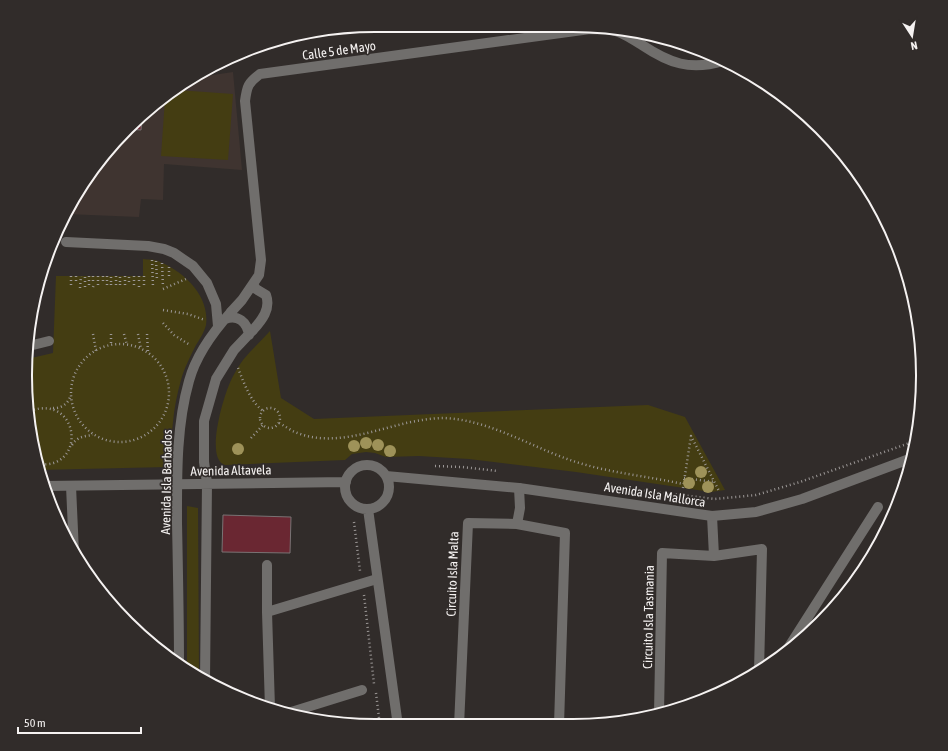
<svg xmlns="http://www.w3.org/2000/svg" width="948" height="751" viewBox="0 0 948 751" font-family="'Asap Condensed',sans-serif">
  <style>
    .built { fill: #3f3430 }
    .green { fill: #443d12 }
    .building { fill: #6a2732; stroke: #797374 }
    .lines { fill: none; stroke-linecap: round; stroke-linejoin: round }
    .path { stroke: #9c9897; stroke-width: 2.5; stroke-dasharray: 1 3; stroke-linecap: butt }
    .minor { stroke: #706e6c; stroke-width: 10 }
    .tertiary { stroke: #706e6c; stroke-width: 10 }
    .tree { fill: #9e9259 }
    .labels { text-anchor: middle; stroke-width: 3.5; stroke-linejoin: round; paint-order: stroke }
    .street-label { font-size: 13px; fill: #f5f2f1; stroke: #312c2a }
    .rim { fill: none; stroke: #f5f2f1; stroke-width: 2 }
  </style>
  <rect width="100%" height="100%" fill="#312c2a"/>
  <!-- built -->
  <path class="built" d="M233,72L242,170L164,164L163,200L141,199L139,217L66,214L72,200L128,127L193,78Z"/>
  <!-- green -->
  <path class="green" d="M177,90L233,94L228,160L161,156L165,99Z
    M143,259C148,260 154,259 158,261C183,271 210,295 206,325C204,333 199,340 195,347C190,357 184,369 181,380C177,394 174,409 173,422C171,436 173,451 170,465L167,467L38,470L25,375L27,359L53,353L56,276H143Z
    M270,331L281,398L314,419L648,405L685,417L725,490L711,492L576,472L469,459L419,456L386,457L375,453L366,452L352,454L345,460L225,465C205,459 223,399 229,385C232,377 238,367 243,360C251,350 261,341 270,331Z
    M187,506L198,508L199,677L187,670Z"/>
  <!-- building -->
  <path class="building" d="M142,116L141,130L126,129L128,127Z
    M223,515L291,517L290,553L222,552Z"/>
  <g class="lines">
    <!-- path -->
    <path class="path" d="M152,260L153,287
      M156,261L157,280
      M162,263L163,287
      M169,267V278
      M71,276V288
      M76,276V282
      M89,276V287
      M93,276V282
      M98,276V287
      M103,276V281
      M107,276V287
      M116,276V287
      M125,276V287
      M134,276V287
      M144,276V287
      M139,281V276
      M85,282V276
      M111,282V276
      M120,282V276
      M129,282V276
      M111,284V287
      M120,284V287
      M85,287V284
      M93,287L94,284
      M139,287V283
      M80,288L81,276
      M163,289L186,279
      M163,310L188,314L205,320
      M163,323L174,335L190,345
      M93,334L96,351
      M111,334V345
      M124,334L127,345
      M138,334L141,349
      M147,334L148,352
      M71 393a49 49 0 1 1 98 0a49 49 0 1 1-98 0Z
      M238,368C244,383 250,401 263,411
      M260 418a10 10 0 1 1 20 0a10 10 0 1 1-20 0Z
      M53,408C60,409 68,404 70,397
      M30,411C80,393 88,471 37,464
      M279,423C285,426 290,430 295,432C333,448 373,430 411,422C422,420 433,418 444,418C490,420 531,447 573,461C609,473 647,476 683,484
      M251,438L263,425
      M72,445C77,437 84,436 93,435
      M435,466L462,467L498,471
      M684,478L715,482
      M620,488L715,499L756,495L800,482L915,441
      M683,488L691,436L719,491
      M354,522L360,571
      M364,595L374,684
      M376,693L380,726"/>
    <!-- minor -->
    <path class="minor" d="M66,242L148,246L164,249L174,253L193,266L207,283L216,304L218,326
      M231,312L242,300L259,275L261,260L245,101C247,86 248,83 260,74L590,29C597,29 605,29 612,30C623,32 632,39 642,45C669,63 690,71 723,61
      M253,330C262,320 271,309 266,295L256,289L253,284
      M29,346L49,341
      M71,486L74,553
      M712,516L714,556
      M517,524L520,508L519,488
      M267,612V565
      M785,653L878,507
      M270,708L267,612L377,579
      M288,713L362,690
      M659,713L662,553L714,556L762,549L759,671
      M459,726L468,523L517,524L565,533L559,725"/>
    <!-- tertiary -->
    <path class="tertiary" d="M225,319C238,314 247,322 249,335
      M345 487a22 22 0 1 1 44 0a22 22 0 1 1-44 0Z
      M386,476L519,488L712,516L756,512L802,499L912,458
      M45,486L346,482
      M368,509L398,726
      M179,666C179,618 178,571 177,523C177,476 176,427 189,381C196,355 213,332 231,312
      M205,680L207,483L204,462V421L216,379L234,350L253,330"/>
  </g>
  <!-- trees -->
  <g class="tree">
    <circle cx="366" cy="443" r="6"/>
    <circle cx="378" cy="445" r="6"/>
    <circle cx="354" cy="446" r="6"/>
    <circle cx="238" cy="449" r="6"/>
    <circle cx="390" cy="451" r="6"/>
    <circle cx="701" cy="472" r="6"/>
    <circle cx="689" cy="483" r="6"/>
    <circle cx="708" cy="487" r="6"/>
  </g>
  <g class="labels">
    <!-- street labels -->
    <g class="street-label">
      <text transform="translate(339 50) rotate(-8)" y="5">Calle 5 de Mayo</text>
      <text transform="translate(231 470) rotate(-1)" y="5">Avenida Altavela</text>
      <text transform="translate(166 482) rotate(-89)" y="5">Avenida Isla Barbados</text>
      <text transform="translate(655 494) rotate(9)" y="5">Avenida Isla Mallorca</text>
      <text transform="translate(452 574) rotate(-88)" y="5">Circuito Isla Malta</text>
      <text transform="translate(648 617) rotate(-89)" y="5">Circuito Isla Tasmania</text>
    </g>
  </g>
  <!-- crop -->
  <path d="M0 0H948V751H0ZM375 32H573A343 343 0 0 1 916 375V376A343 343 0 0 1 573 719H375A343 343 0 0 1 32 376V375A343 343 0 0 1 375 32Z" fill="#312c2a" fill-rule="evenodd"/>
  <path class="rim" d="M375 32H573A343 343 0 0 1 916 375V376A343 343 0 0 1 573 719H375A343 343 0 0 1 32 376V375A343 343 0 0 1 375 32Z"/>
  <!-- north arrow -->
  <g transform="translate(912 36) rotate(168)" stroke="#312c2a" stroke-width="3" paint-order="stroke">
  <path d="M0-3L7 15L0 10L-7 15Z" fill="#f5f2f1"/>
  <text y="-6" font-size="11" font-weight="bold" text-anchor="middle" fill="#f5f2f1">N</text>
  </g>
  <!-- scale -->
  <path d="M18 727v6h123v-6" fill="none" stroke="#f5f2f1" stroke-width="2"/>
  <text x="24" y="727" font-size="12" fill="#f5f2f1" stroke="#312c2a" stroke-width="3" paint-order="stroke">50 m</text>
</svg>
